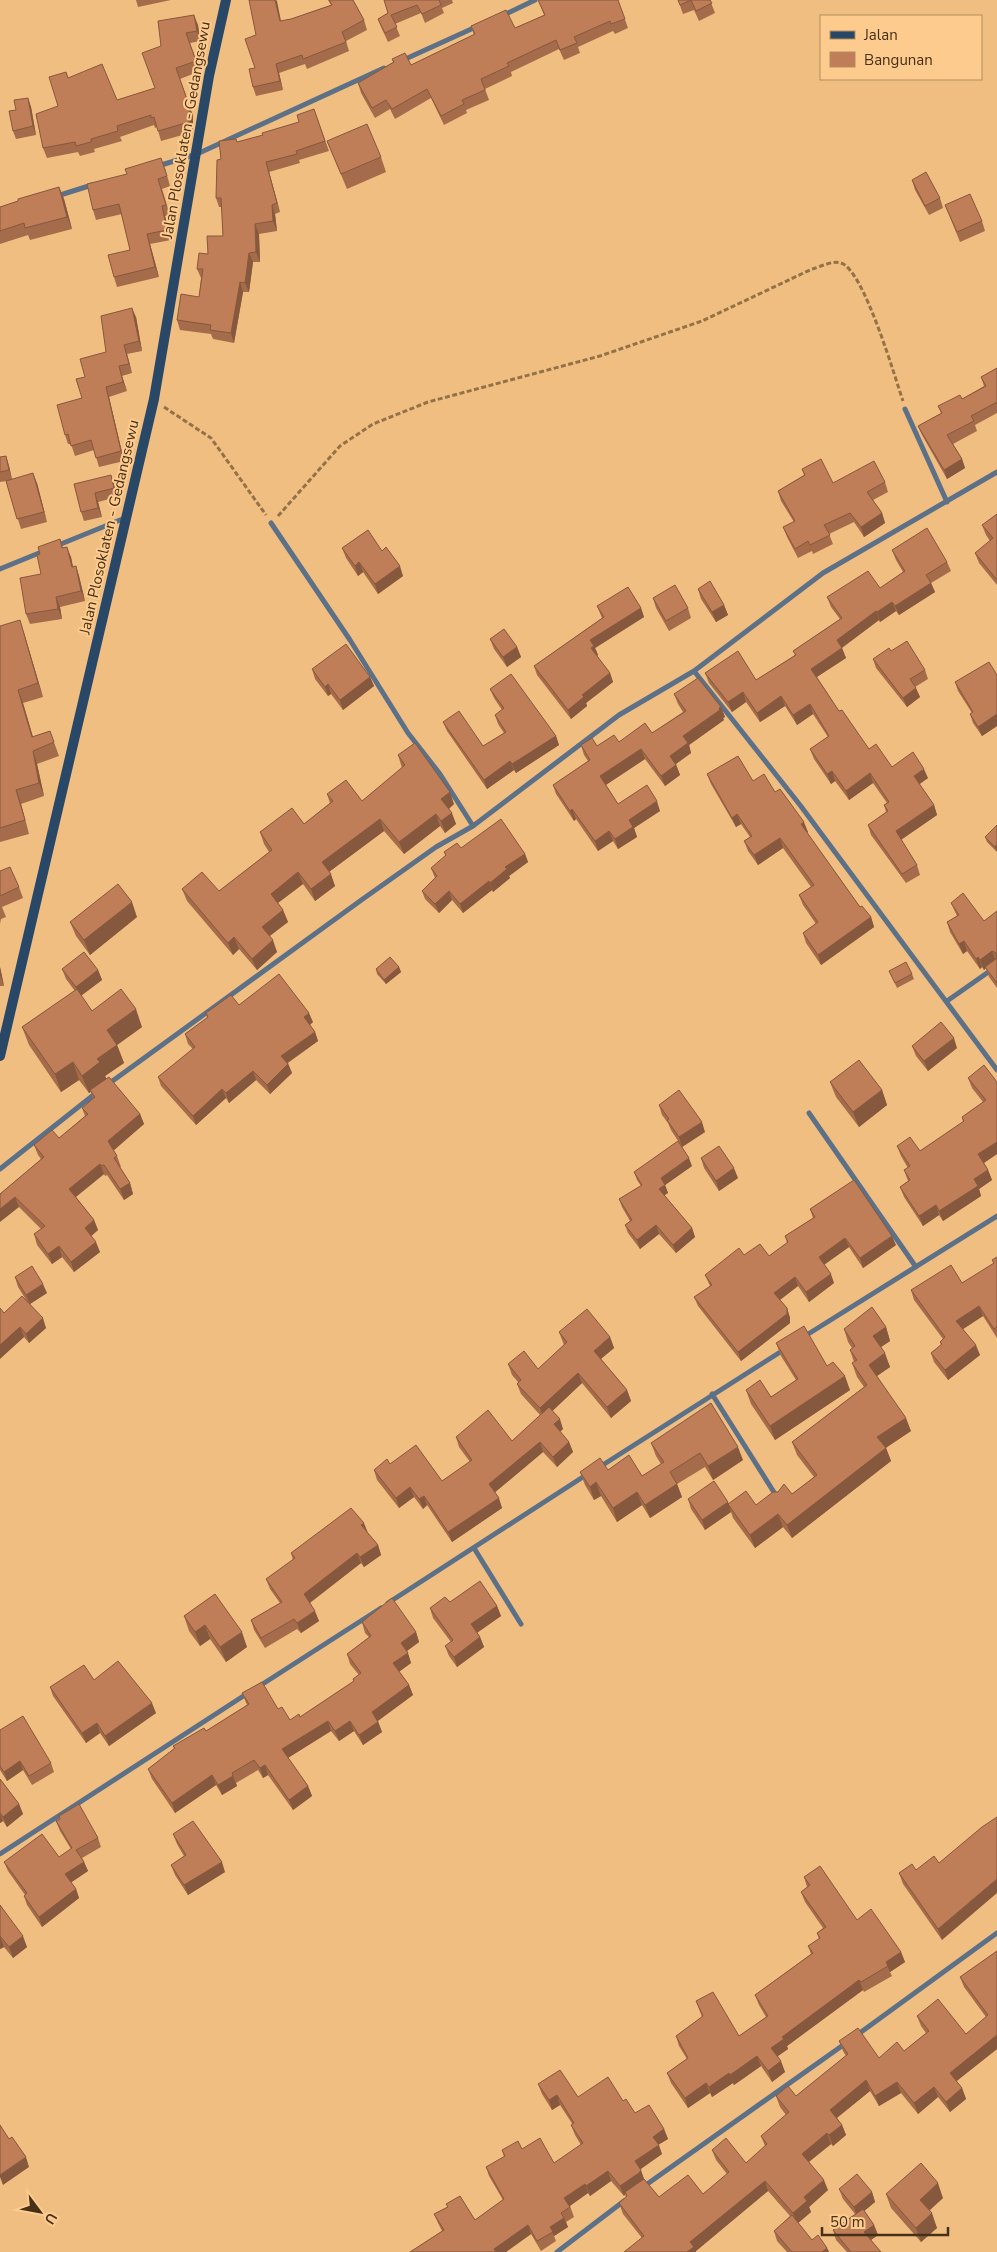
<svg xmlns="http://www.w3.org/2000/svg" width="997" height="2252" viewBox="0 0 997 2252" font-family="'Nunito Sans',sans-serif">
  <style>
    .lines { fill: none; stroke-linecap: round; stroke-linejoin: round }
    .path { stroke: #947248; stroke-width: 3; stroke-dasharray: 5 2.5; stroke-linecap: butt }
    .minor { stroke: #5c7188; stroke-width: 5 }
    .secondary { stroke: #294868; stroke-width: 10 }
    .wall { fill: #a46c4b }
    .shaded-wall { fill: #86583d }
    .building { fill: #bf7e57; stroke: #86583d }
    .labels { text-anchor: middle; stroke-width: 4; stroke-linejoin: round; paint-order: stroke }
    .street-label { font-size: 15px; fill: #463118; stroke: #fecb8e }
  </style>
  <rect width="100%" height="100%" fill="#f1be81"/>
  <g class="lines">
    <!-- path -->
    <path class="path" d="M164,407L211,438L266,515
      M278,516L340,446L373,424L428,402L600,356L702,321L812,269C820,267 833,260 841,263C864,270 895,378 903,401"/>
    <!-- minor -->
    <path class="minor" d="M504,15L535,0
      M401,61L478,26
      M158,166L197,154L384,68
      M57,196L92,185
      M905,409L947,502
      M271,523L350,640L408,733L440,774L473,826
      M56,546L125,518
      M0,569L44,551
      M694,671L800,805L997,1070
      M947,1001L997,966
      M107,1085L360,901L436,847L473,826L619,715L694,671L823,573L997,472
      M809,1113L916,1267
      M0,1169L96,1093
      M805,1336L997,1216
      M712,1394L777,1497
      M598,1468L785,1349
      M474,1548L521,1624
      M388,1603L586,1475
      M258,1687L381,1608
      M0,1854L248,1693
      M857,2035L997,1933
      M643,2187L846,2043
      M557,2252L624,2201"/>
    <!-- secondary -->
    <path class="secondary" d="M0,1056L154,399L209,76L226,0"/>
  </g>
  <!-- wall -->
  <path class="wall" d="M136,0H171L138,7Z
    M328,0H353L364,20L367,30L346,41L349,51L307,69L305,64L279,73L283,90L256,96L253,87L255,68L281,21L291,19L331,5Z
    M384,0H452L453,3L442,8L444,13L425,23L421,13L395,24L400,36L388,42L381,27L378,19L388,13Z
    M538,0H618L628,28L615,34L613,31L578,47L580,53L564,60L559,49L511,72L512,76L485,89L489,100L466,110L467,113L444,125L431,98L395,119L390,109L375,118L361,93L358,83L393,62L392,59L411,65L474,35L471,26L515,28L544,15Z
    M678,0H710L715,13L699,21L694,10L683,14Z
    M198,25L200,41L190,43L200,71L180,79L193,116V132L161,141L157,127L155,128L154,125L120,137L122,141L94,149L95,152L80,156L78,152L47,158L43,148L58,106L66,72L68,78L117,100L155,88L161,46Z
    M28,98L31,107L36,135L16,139L13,131L16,110Z
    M314,109L329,151L299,160L300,163L269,172L280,212L275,214L277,231L259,234L260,262H253L249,292H243L234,343L213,339L211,334L180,330L177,320L199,297L201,278L197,269L208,254L223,236L222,207H219L216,198L221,159L237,142L263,135L299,122Z
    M327,141L381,157L386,172L347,189Z
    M165,168L170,186L162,189L170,215L165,216L171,240L150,244L159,277L117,287L114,277L130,250L122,214L96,220L93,210L127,174Z
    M912,180L940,198L943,208L929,215L915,190Z
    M59,187L64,199L72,229L30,240L28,235L0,244V207Z
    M945,205L982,221L985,231L960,242Z
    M136,317L142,351L127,354L132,373L122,376L127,391L109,397L124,461L99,467L94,450L75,456L71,444H68L65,435L82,398L85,377Z
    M997,368V413L975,425L977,431L953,444L962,459L965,468L947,479L922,435L918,426L941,413L938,406L962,399L984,386L981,377Z
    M6,456L9,466L12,479L37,483L47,522L21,529L6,481L0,482V457Z
    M802,469L833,483L885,482L888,492L873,500L882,513L885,523L864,537L854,522L829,534L833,544L813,554L812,551L798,558L787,537L783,527L794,522L781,501L778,491L804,475Z
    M74,484H114L117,497L98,502L102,517L84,521L81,512Z
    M997,514V585L979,563L975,553L990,541L986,535L982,525Z
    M60,539L63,548L71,557L73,567L76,566L79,576L85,601L60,607L62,619L30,624L26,614L41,574L40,554Z
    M342,548L382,551L403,576L378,594L363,572L358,576L346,558Z
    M892,550L947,562L951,571L931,583L935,592L899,615L896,611L880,622L879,620L842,648L846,658L817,677L839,711L869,749L892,767L928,778L919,784L934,805L937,815L901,840L917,865L920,875L906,883L871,835L868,825L886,812L884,805L887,803L873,783L849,800L835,781L831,784L814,759L810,749L828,737L813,714L797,725L785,706L760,722L746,702L732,712L709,683L705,673L756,680L795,655L793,651L840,619L831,607L827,597L880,588L903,572L896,560Z
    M698,589L724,605L728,615L716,622L701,599Z
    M653,598L688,608L691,618L669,631L656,608Z
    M597,606L641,608L644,617L595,648L598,655L597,656L610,673L613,682L586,703L587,706L571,719L537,675L534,666L602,618Z
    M0,626L24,633L43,697L23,703L33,737L50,731L59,756L37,764L44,796L21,804L29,834L0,842Z
    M490,639L517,647L521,657L507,667L494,649Z
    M891,651L925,670L928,679L915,687L920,697L907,707L876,668L873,659Z
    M312,669L370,677L374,686L343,710L331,694L328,696L315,679Z
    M997,675V726L982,736L973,723L970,714L972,713L958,691L955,682Z
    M490,689L556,736L559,745L516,773L514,770L487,789L447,731L443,722L483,746L504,733L498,724L495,715L502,710L494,698Z
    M674,694L721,707L725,717L723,718L724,720L689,745L691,753L676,764L680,775L665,786L645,759L606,785L618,804L660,811L634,828L637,837L618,849L613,841L598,851L576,819L574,821L556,794L553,785L588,761L584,755L581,745L597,746L619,742L652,733L683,712L678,704Z
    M398,755L454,804L449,809L456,824L445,833L440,826L404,854L384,831L329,872L335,886L315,901L303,884L278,903L283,910L288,922L269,936L277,952L257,970L239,949L233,955L187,901L182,889L219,891L269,852L264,844L260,832L304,824L330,803L327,794L362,801L402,768Z
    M707,774L753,781L775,792L808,832L807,833L860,907L871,917L874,927L821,965L806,943L803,933L816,924L803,905L799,895L811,887L783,848L758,865L748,851L744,841L750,837L741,824L736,827L711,784Z
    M997,825V852L987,842L985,837Z
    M461,848L525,854L528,862L509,876L510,878L493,892L492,890L463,913L452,900L439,913L425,899L422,891L435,878L431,868L446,856L444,852Z
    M0,871L19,887L23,898L2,907L6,917L1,919L0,924Z
    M951,903L984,921L997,911V988L989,977L986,968L984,970L982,967L980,969L967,951L963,954L950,932L947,922L957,916Z
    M137,917L90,955L76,936L70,922Z
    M0,967L4,986H0Z
    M399,967L401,972L386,984L377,974L376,969Z
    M62,969L98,970L102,980L81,996L92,1011L142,1027L117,1045L124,1063L105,1076L106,1078L140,1114L144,1124L113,1150L117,1156L121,1167H120L130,1183L133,1194L124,1200L107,1175L105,1176L104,1174L76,1197L94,1220L98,1230L91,1236L100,1252L74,1272L62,1257L52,1264L37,1245L34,1234L41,1229L19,1207L0,1194L41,1159L38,1155L34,1145L59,1138L85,1116L82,1108L93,1099L91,1092L89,1093L79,1080L61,1092L29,1045L22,1027L75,991L66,979Z
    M889,971L912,974L914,979L897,988Z
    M239,1005L313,1022L310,1025L315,1032L318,1041L288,1063L292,1073L270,1094L256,1080L229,1103L226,1098L196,1125L161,1086L158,1077L193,1049L188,1044L185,1034L207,1018L206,1013Z
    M912,1046L957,1048L928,1071L916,1056Z
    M968,1078L997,1082V1154L984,1163L988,1170L992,1180L979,1189L981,1196L943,1221L939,1215L923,1226L904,1197L900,1187L908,1181L904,1170L908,1168L901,1156L897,1146L920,1151L963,1122L962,1117L983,1102L972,1088Z
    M830,1082L882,1090L887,1105L859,1127L836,1097Z
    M659,1105L705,1132L682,1147L671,1130L668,1123L662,1115Z
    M701,1158L738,1178L719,1191L704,1168Z
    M692,1166L665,1185L668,1193L664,1195L692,1228L695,1237L676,1253L659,1234L640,1249L628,1233L625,1225L630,1221L622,1207L619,1199L641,1186L637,1180L634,1172Z
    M810,1209L896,1245L863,1268L849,1247L824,1265L834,1283L809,1302L798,1286L780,1300L787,1308L790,1318V1323L741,1361L698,1306L694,1297L710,1286L705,1275L744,1255L769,1256L787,1243L785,1236L813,1218Z
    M997,1257V1338L983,1316L963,1329L980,1355L948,1380L934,1362L931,1353L941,1345L940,1342L943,1339L914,1300L911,1290L962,1283L994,1264L992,1260Z
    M15,1277L47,1293L30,1304L46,1328L29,1343L24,1337L3,1355L4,1313L28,1303L18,1287Z
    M886,1327L890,1341L881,1347L890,1367L877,1376L911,1431L886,1448L891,1461L792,1538L783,1527L755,1548L733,1518L731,1512L705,1530L691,1509L688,1499L729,1504L756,1505L792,1494L814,1477L797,1455L792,1442L864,1387L857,1377L852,1363L854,1362L850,1350L852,1348L848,1342L844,1329Z
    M559,1332L610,1337L614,1348L601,1359L627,1390L631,1401L611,1418L582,1383L552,1411L563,1429L560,1432L569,1442L573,1452L557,1467L543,1452L495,1492L502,1508L452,1542L427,1505L423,1509L414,1497L399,1508L377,1480L374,1470L390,1464L442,1481L470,1462L459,1447L456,1437L512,1441L540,1415L521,1394L517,1384L518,1382L512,1375L508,1364L538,1369L564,1345Z
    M776,1343L827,1366L850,1390L775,1440L751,1404L746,1390L771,1397L796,1380L781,1356Z
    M651,1443L743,1460L713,1480L705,1467L677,1484L682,1497L650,1518L642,1505L617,1522L601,1496L594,1500L585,1485L580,1472L608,1470L642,1476L661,1464L656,1456Z
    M368,1533L378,1545L381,1555L364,1567L361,1563L310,1603L319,1621L301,1633L297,1629L265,1648L254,1630L251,1620L280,1603L270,1589L266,1579L293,1560L291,1553Z
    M215,1594L247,1647L226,1662L210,1639L200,1646L189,1631L184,1616Z
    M450,1602L497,1606L501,1616L477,1633L480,1637L484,1647L457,1667L449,1656L445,1646L451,1642L433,1618L430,1608Z
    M362,1622L416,1632L419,1642L407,1651L411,1663L399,1672L409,1685L413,1695L378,1721L382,1732L363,1745L354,1731L339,1741L331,1731L288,1758L308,1786L312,1796L293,1810L268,1775L263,1778L258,1770L236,1783L237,1786L222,1795L216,1785L175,1813L152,1779L148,1769L174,1749L173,1746L206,1731L247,1705L242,1693L278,1709L290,1720L300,1717L354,1681L353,1679L359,1675L350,1664L347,1654L369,1637L365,1633Z
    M94,1680L156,1713L109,1746L100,1733L86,1743L53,1696L50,1687Z
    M0,1730L51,1763L54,1772L32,1785L23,1770L7,1781L0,1770Z
    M0,1779L19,1804L23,1814L7,1827L3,1821L0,1823Z
    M59,1816L98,1838L101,1847L82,1858L84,1862L88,1871L71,1882L76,1889L79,1898L42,1927L27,1905L24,1896L25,1895L8,1871L4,1862L59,1857L71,1849L60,1831L56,1821L60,1819Z
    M173,1834L225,1872L188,1895L175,1875L171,1865L184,1856L177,1844Z
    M939,1863L942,1940L903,1884L899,1873L916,1870Z
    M804,1877L857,1920L901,1952L905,1962L890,1972L892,1976L864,1992L863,1990L787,2046L788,2049L778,2056L785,2072L772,2082L761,2066L734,2085L733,2083L712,2097L710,2093L688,2108L671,2083L667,2073L687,2059L679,2046L676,2036L702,2017L696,2001L739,2036L766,2017L759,2005L755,1995L811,1954L808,1946L819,1939L817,1933L823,1928L805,1902L801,1892L807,1887Z
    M0,1905L27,1947L13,1958L4,1947L0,1949Z
    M997,1951V2049L956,2081L962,2088L966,2099L950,2112L938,2097L918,2114L901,2093L879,2106L870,2091L837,2118L842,2125L846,2135L833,2146L831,2144L809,2162L828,2190L809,2207L811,2212L798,2223L812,2240L827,2248L829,2252H787L777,2241L774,2231L790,2216L768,2191L696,2251V2252H624L642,2238L623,2214L619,2203L626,2197L625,2194L624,2196L611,2181L590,2196L588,2193L570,2206L574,2217L566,2222L568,2227L554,2236L556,2241L541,2251L531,2234L506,2252H410L442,2231L438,2223L434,2214L447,2207L475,2220L503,2200L489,2176L486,2167L504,2157L502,2150L522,2149L554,2163L581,2145L575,2135L571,2125H573L560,2105L552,2110L542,2094L538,2084L578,2097L623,2101L635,2113L664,2129L668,2139L658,2145L662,2154L640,2169L644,2179L659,2197L703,2194L727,2174L716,2160L712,2150L746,2163L765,2146L761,2136L786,2115L780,2107L776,2096H796L846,2056L843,2051L839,2041L879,2058L904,2051L926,2033L921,2026L917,2016L966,2034L986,2017L964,1987L960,1977Z
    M839,2189L872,2192L875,2202L864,2211L874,2225L878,2235L871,2240L881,2252H847L836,2240L833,2230L855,2214L843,2199Z
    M886,2194L943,2198L929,2211L937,2228L921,2242L891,2208Z"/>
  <!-- shaded-wall -->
  <path class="shaded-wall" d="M275,0H276L277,1L283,31L280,21Z
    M194,15L198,25L200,41L197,31Z
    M276,64L279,73L283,90L280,81Z
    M176,68L193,116V132L189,122Z
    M28,98L31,107L36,135L33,126Z
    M266,162L269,172L280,212L277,203Z
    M59,187L64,199L72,229L67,217Z
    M272,205L275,214L277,231L273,221Z
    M162,206L165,216L171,240L167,230Z
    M255,224L259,234L260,262L256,252Z
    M147,234L150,244L159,277L155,267Z
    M249,253L253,262L249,292L245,283Z
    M240,282L243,292L234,343L231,333Z
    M132,308L136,317L142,351L139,341Z
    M124,345L127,354L132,373L129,364Z
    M119,366L122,376L127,391L123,382Z
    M106,387L109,397L124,461L121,451Z
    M6,456L9,466L12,480L9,470Z
    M962,459L965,468L947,479L944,470Z
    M33,473L37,483L47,522L44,512Z
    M111,475L114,484L117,497L114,488Z
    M95,493L98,502L102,517L98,508Z
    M882,513L885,523L864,537L861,527Z
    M67,547L71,557L75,577L72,567Z
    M359,562L363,572L358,576L355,566Z
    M76,566L79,576L85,601L81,591Z
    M400,566L403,576L378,594L375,584Z
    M931,583L935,592L899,615L895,606Z
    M56,597L60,607L62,619L58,609Z
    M892,602L896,611L880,622L877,612Z
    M724,605L728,615L716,622L712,612Z
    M641,608L644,617L595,648L598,655L594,658L591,648L590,640Z
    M876,611L879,620L840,649L842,648L846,658L815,678L811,669L837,640Z
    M20,620L24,633L43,697L38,683Z
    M517,647L521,657L507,667L503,657Z
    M610,673L613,682L586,703L587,706L571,719L568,710L582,695Z
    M370,677L374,686L343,710L340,700Z
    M328,684L331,694L328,696L325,687Z
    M916,688L920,697L907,707L903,698Z
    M18,690L23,703L37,751L32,737Z
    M743,692L746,702L732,712L728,702Z
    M781,696L785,706L760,722L757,713Z
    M810,704L813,714L797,725L793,715Z
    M721,707L725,717L723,718L724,720L689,745L691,753L673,766L670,756L683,736Z
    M997,714V726L982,736L978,727Z
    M556,736L559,745L516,773L512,764Z
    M641,749L645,759L604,786L600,776Z
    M33,751L37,764L44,796L39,783Z
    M510,761L514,770L487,789L484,780Z
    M676,765L680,775L665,786L661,776Z
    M924,769L928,778L917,786L914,776Z
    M832,771L835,781L831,784L827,774Z
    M870,773L873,783L849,800L846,791Z
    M16,790L21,804L29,834L25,820Z
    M450,792L454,804L446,811L441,799Z
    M657,801L660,811L634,828L637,837L618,849L615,839L629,820Z
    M934,805L937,815L899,841L896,831Z
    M572,809L576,819L574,821L570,811Z
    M452,813L456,824L445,833L441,821Z
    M436,814L440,826L404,854L399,842Z
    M737,814L741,824L736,827L732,818Z
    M380,819L384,831L326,874L322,862Z
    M804,822L808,832L805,834L801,824Z
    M609,831L613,841L598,851L595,841Z
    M780,838L783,848L758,865L754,855Z
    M997,844V852L995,847Z
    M525,854L528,862L509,876L510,878L493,892L490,883L505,867Z
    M298,872L303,884L275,905L271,894Z
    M331,874L335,886L315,901L311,889Z
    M489,881L492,890L463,913L460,904Z
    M449,891L452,900L439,913L435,904Z
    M132,902L137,917L90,955L84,940Z
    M283,910L288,922L266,939L262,927Z
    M871,917L874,927L821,965L818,955Z
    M234,937L239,949L233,955L228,943Z
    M273,940L277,952L257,970L252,959Z
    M964,941L967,951L963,954L959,944Z
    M992,951L996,962L985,967L986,968L984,970L980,960Z
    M978,957L982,967L980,969L976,959Z
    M0,967L4,986L0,975Z
    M399,967L401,972L386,984L384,980Z
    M98,970L102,980L79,997L76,987Z
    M136,1009L142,1027L117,1045L124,1063L105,1076L107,1080L89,1093L82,1076L97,1059L107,1030Z
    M309,1013L313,1022L308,1026L304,1017Z
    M315,1032L318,1041L284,1065L281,1056Z
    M954,1038L957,1048L928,1071L924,1061Z
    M73,1062L79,1080L61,1092L55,1074Z
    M288,1064L292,1073L270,1094L267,1085Z
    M253,1071L256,1080L229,1103L226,1093Z
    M222,1089L226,1098L196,1125L193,1116Z
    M882,1090L887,1105L859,1127L853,1112Z
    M140,1114L144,1124L112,1152L108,1141Z
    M702,1122L705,1132L682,1147L679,1137Z
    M997,1142V1154L982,1164L978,1154Z
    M689,1158L692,1166L665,1185L668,1193L662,1197L659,1189L661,1178Z
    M100,1164L104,1174L73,1199L69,1189Z
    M734,1168L738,1178L719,1191L716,1181Z
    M988,1170L992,1180L979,1189L981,1196L943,1221L939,1211L974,1179Z
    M130,1183L133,1194L124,1200L120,1189Z
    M15,1197L19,1207L0,1222V1209Z
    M936,1205L939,1215L923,1226L919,1216Z
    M94,1220L98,1230L89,1238L85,1228Z
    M656,1225L659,1234L640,1249L637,1240Z
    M692,1228L695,1237L676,1253L673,1245Z
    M892,1236L896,1245L863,1268L860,1258Z
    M845,1238L849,1247L822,1266L819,1257Z
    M96,1242L100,1252L74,1272L71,1262Z
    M59,1246L62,1257L52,1264L48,1254Z
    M831,1274L834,1283L809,1302L806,1292Z
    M795,1277L798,1286L777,1302L774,1293Z
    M43,1284L47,1293L30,1304L26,1295Z
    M979,1306L983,1316L960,1331L956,1321Z
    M787,1308L790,1318V1323L741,1361L738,1352Z
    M43,1318L46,1328L29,1343L26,1334Z
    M20,1327L24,1337L0,1359V1345Z
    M886,1327L890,1341L878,1349L873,1336Z
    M610,1337L614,1348L598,1361L594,1351Z
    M976,1345L980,1355L948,1380L945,1370Z
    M885,1353L890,1367L874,1378L869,1365Z
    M578,1373L582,1383L544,1419L540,1408Z
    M845,1376L850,1390L775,1440L770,1426Z
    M627,1390L631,1401L611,1418L607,1407Z
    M906,1418L911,1431L882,1450L877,1437Z
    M560,1419L563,1429L557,1434L554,1424Z
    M540,1442L543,1452L493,1494L489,1484Z
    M569,1442L573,1452L557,1467L553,1457Z
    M738,1447L743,1460L713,1480L708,1466Z
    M886,1448L891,1461L792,1538L787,1525Z
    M596,1482L601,1496L594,1500L590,1487Z
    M677,1484L682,1497L650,1518L645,1505Z
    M410,1487L414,1497L399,1508L396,1498Z
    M637,1492L642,1505L617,1522L613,1508Z
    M424,1496L427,1505L423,1509L419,1499Z
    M499,1498L502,1508L452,1542L448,1532Z
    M728,1502L731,1512L705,1530L702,1520Z
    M778,1514L783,1527L755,1548L750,1535Z
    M364,1523L368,1533L361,1525Z
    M378,1545L381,1555L364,1567L360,1557Z
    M357,1553L361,1563L308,1604L304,1594Z
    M497,1606L501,1616L475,1634L471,1624Z
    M315,1611L319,1621L301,1633L297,1623Z
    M205,1625L210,1639L200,1646L195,1632Z
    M242,1632L247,1647L226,1662L220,1647Z
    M416,1632L419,1642L404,1653L401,1643Z
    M480,1637L484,1647L457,1667L454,1657Z
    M408,1653L411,1663L397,1673L393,1663Z
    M409,1685L413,1695L376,1722L372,1712Z
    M152,1703L156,1713L109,1746L105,1736Z
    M328,1721L331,1731L286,1759L282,1749Z
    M350,1721L354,1731L339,1741L335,1731Z
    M378,1722L382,1732L363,1745L359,1735Z
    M97,1723L100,1733L86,1743L82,1733Z
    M20,1761L23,1770L7,1781L4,1772Z
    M265,1765L268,1775L263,1778L260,1768Z
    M212,1775L216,1785L175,1813L172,1803Z
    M233,1776L237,1786L222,1795L218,1785Z
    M308,1786L312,1796L293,1810L289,1800Z
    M19,1804L23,1814L7,1827L3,1817Z
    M0,1814L3,1821L0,1823Z
    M84,1862L88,1871L69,1884L65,1874Z
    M222,1862L225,1872L188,1895L184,1885Z
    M997,1879V1893L942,1940L938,1929Z
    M76,1889L79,1898L42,1927L39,1917Z
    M0,1936L4,1947L0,1949Z
    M23,1936L27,1947L13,1958L9,1947Z
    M901,1952L905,1962L890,1972L886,1962Z
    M859,1980L863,1990L787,2046L788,2049L775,2058L771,2048L782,2037Z
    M997,2035V2049L953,2084L950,2073Z
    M757,2056L761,2066L734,2085L730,2075Z
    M781,2061L785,2072L772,2082L768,2071Z
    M729,2073L733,2083L712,2097L709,2087Z
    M866,2080L870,2091L834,2120L830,2110Z
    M897,2082L901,2093L879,2106L875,2096Z
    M706,2083L710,2093L688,2108L685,2098Z
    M934,2087L938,2097L918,2114L914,2103Z
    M962,2088L966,2099L950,2112L946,2102Z
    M557,2095L560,2105L552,2110L549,2100Z
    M842,2125L846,2135L833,2146L829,2135Z
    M664,2129L668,2139L656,2146L653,2137Z
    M827,2133L831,2144L806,2164L802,2154Z
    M659,2145L662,2154L638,2171L635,2161Z
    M26,2157L29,2167L3,2185L0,2177V2175Z
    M641,2170L644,2179L625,2192V2194L624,2196L620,2186Z
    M608,2171L611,2181L590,2196L586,2186Z
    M824,2180L828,2190L809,2207L811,2212L797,2224L793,2213L804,2197Z
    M765,2181L768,2191L696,2251V2252H687L690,2242Z
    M938,2183L943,2198L925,2214L920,2200Z
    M585,2184L588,2193L568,2207L564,2198Z
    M872,2192L875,2202L857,2217L854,2207Z
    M932,2213L937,2228L921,2242L916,2228Z
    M564,2218L568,2227L554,2236L550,2227Z
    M528,2225L531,2234L506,2252H495L494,2249Z
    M874,2225L878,2235L868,2242L864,2232Z
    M827,2248L829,2252H822Z"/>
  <!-- building -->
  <path class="building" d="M249,0H275L280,21L291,19L332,5L329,0H353L364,20L342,32L346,42L303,59L302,55L276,64L280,81L253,87L249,69L255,68L245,39L256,35Z
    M384,0H439L441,5L422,14L417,5L391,15L397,27L385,33L378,19L388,13Z
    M538,0H618L625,19L611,24L610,21L574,37L577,43L560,50L556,40L507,63L509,66L481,79L485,90L462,100L464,104L441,116L427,89L392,109L386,100L372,108L358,83L394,62L392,59L405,53L411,65L475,34L471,26L506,10L515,28L545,15Z
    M678,0H691L680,5Z
    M691,0H710L712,3L696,11Z
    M194,15L197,31L186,33L196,61L176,68L189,105V122L158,131L154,117L151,118V115L117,126L118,131L91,139V142L76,146L75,142L43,148L36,114L58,106L49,77L66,72L68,78L102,64L117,100L155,88L142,53L161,46L158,21Z
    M28,98L33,126L13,131L9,111L16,110L14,100Z
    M314,109L325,141L296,151L297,154L266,162L277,203L272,205L273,221L255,224L256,252L249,253L245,283L240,282L231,333L210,330L211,325L177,320L181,294L199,297L203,269H197L199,253L208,254L207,236H223L221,198H216L217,160L221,159L219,141L236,139L237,142L263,135L262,133L299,122L297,115Z
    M367,124L381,157L341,174L327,141Z
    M161,158L167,176L158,179L166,205L162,206L167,230L147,234L155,267L114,277L108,255L130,250L119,204L93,210L87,184L127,174L125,169Z
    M926,172L940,198L925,206L912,180Z
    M59,187L67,217L25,228L24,223L0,231V207L18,201V199Z
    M970,194L982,221L957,232L945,205Z
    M132,308L139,341L124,345L129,364L119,366L123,382L106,387L121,451L96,458L91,440L71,446L68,434L65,435L57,405L82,398L76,379L85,377L80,359L106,352L101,316Z
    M997,368V402L971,416L974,421L947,435L962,459L944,470L918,426L942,413L938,406L960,395L962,399L986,386L981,377Z
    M6,456L9,470L0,472V457Z
    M821,459L833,483L874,461L885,482L867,492L882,513L861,527L850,513L824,525L830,535L810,545L808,541L795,549L783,527L795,521L778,491L805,475L802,469Z
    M33,473L44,512L17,519L6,481Z
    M111,475L114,488L95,493L98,508L81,512L74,484Z
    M997,514V580L975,553L993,538L982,525Z
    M927,528L947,562L926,575L931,583L895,606L892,602L877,612L876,611L837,640L842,648L811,669L839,711L842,710L869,749L876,744L892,767L913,752L924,769L914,776L934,805L896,831L917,865L902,874L868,825L888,811L884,805L889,802L870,773L846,791L832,771L827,774L810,749L829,736L810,704L793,715L781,696L757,713L743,692L728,702L705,673L738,651L756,680L796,655L793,651L842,618L827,597L868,571L880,588L905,571L892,550Z
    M368,530L382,551L386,547L400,566L375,584L359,562L355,566L342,548Z
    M60,539L62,548L67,547L72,567L76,566L81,591L56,597L58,609L26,614L20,578L41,574L37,555L40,554L38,547Z
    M710,581L724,605L712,612L698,589Z
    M675,585L688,608L666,621L653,598Z
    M628,587L641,608L590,640L594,646L591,648L610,673L582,695L584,697L568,710L534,666L604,617L597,606Z
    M20,620L38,683L18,690L32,737L50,731L54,742L33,751L39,783L16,790L25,820L0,828V626Z
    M504,629L517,647L503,657L490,639Z
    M907,641L925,670L910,679L916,688L903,698L873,659L889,648L891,651Z
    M346,644L370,677L340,700L328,684L325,687L312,669Z
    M989,662L997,675V714L978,727L970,714L973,712L955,682Z
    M511,674L556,736L512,764L510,761L484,780L443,722L459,711L483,746L506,732L495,715L504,708L490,689Z
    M698,678L721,707L719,708L720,710L683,736L688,743L670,756L676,765L661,776L641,749L600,776L618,804L647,785L657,801L629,820L633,827L615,839L609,831L595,841L572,809L570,811L553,785L590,760L581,745L592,738L597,746L614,735L619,742L645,723L652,733L686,711L674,694Z
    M415,743L450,792L441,799L452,813L441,821L436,814L399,842L380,819L322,862L331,874L311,889L298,872L271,894L283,910L262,927L273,940L252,959L234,937L228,943L182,889L202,872L219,891L272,850L260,832L292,808L304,824L333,801L327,794L346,780L362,801L405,765L398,755Z
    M738,756L753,781L764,774L775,792L780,789L804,822L801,824L860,907L862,906L871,917L818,955L803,933L818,922L799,895L814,885L780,838L754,855L744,841L752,836L737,814L732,818L707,774Z
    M501,819L525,854L505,867L507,869L490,883L489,881L460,904L449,891L435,904L422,891L437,876L431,868L446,855L444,852L457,843L461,848Z
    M997,825V844L995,847L985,837Z
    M10,867L19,887L0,896V871Z
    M118,884L132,902L84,940L70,922Z
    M963,893L984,921L997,911V983L985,967L997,958L996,953L992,951L980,960L978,957L976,959L964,941L959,944L947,922L959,915L951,903Z
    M84,952L98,970L76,987L62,969Z
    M390,957L399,967L384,980L376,969Z
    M906,962L912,974L895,983L889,971Z
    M279,974L309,1013L304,1017L315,1032L281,1056L288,1064L267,1085L253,1071L226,1093L222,1089L193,1116L158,1077L195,1047L185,1034L208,1017L206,1013L231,995L239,1005Z
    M77,989L92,1011L121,989L136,1009L107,1030L117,1045L97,1059L100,1062L82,1076L73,1062L55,1074L22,1027Z
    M941,1022L954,1038L924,1061L912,1046Z
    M859,1060L882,1090L853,1112L830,1082Z
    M984,1065L997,1082V1142L978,1154L988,1170L974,1179L978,1186L939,1211L936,1205L919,1216L900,1187L910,1180L904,1170L910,1166L897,1146L910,1137L920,1151L964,1121L962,1117L986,1100L968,1078Z
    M109,1077L140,1114L108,1141L117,1156L114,1158L130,1183L120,1189L104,1165L101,1166L100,1164L69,1189L94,1220L85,1228L96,1242L71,1262L59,1246L48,1254L34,1234L45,1226L15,1197L0,1209V1194L44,1157L34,1145L52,1130L59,1138L88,1114L82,1108L95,1097L90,1090Z
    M679,1090L702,1122L679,1137L667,1120L669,1119L659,1105Z
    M678,1141L689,1158L661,1178L665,1185L659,1189L692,1228L673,1245L656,1225L637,1240L625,1225L632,1220L619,1199L642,1185L634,1172Z
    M719,1146L734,1168L716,1181L701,1158Z
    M854,1180L892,1236L860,1258L845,1238L819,1257L831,1274L806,1292L795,1277L774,1293L787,1308V1314L738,1352L694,1297L712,1285L705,1275L739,1248L744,1255L760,1244L769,1256L788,1242L785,1236L815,1217L810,1209Z
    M997,1257V1327L994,1329L979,1306L956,1321L976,1345L945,1370L931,1353L942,1344L940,1342L945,1337L911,1290L951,1265L962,1283L994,1263L992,1260Z
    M32,1266L43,1284L26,1295L15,1277Z
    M22,1296L43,1318L26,1334L20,1327L0,1345V1308L4,1313Z
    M872,1307L886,1327L873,1336L885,1353L869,1365L906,1418L877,1437L886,1448L787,1525L778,1514L750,1535L728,1504L746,1491L756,1505L773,1492H778L784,1484L792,1494L817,1475L792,1442L867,1385L852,1363L857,1360L850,1350L855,1346L844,1329Z
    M587,1309L610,1337L594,1351L627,1390L607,1407L578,1373L540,1408L517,1384L521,1380L508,1364L524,1351L538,1369L567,1342L559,1332Z
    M804,1326L827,1366L833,1362L845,1376L770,1426L746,1390L760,1380L771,1397L798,1379L776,1343Z
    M711,1403L738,1447L708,1466L700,1453L670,1472L677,1484L645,1505L637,1492L613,1508L596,1482L590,1487L580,1472L600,1458L608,1470L629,1455L642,1476L664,1462L651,1443Z
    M549,1407L560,1419L554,1424L569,1442L553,1457L540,1442L489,1484L499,1498L448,1532L424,1496L419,1499L410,1487L396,1498L374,1470L387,1459L390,1464L416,1445L442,1481L472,1460L456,1437L488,1410L512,1441Z
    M714,1481L728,1502L702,1520L688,1499Z
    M351,1508L364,1523L361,1525L378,1545L360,1557L357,1553L304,1594L315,1611L297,1623L294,1619L261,1638L251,1620L282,1602L266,1579L295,1558L291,1553Z
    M480,1581L497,1606L471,1624L480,1637L454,1657L445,1646L453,1640L430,1608L445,1597L450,1602Z
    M215,1594L242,1632L220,1647L205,1625L195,1632L184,1616Z
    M392,1598L416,1632L401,1643L408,1653L393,1663L409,1685L372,1712L378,1722L359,1735L350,1721L335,1731L328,1721L282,1749L308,1786L289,1800L265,1765L260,1768L254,1760L232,1773L233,1776L218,1785L212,1775L172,1803L148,1769L175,1748L173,1746L204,1728L206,1731L249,1704L242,1693L262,1682L278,1709L282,1707L290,1720L299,1714L300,1717L354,1681L353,1679L361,1673L347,1654L371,1636L362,1622Z
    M118,1661L152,1703L105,1736L97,1723L82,1733L50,1687L84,1665L94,1680Z
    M23,1716L51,1763L29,1776L20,1761L4,1772L0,1766V1730Z
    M0,1779L19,1804L3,1817L0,1813Z
    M79,1804L98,1838L76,1850L84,1862L65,1874L76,1889L39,1917L24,1896L27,1893L4,1862L42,1834L59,1857L72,1848L56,1821L60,1819L59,1816Z
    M997,1817V1879L938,1929L899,1873L912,1864L916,1870L934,1856L939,1863L982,1827Z
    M193,1821L222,1862L184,1885L171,1865L186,1855L173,1834Z
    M820,1866L857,1920L871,1909L901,1952L886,1962L888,1966L861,1982L859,1980L782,2037L784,2039L771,2048L781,2061L768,2071L757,2056L730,2075L729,2073L709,2087L706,2083L685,2098L667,2073L688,2058L676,2036L703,2016L696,2001L713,1992L739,2036L768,2016L755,1995L813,1953L808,1946L820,1938L817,1933L826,1927L801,1892L810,1885L804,1877Z
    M0,1905L23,1936L9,1947L0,1936Z
    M997,1951V2035L950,2073L962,2088L946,2102L934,2087L914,2103L897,2082L875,2096L866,2080L830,2110L842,2125L829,2135L827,2133L802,2154L824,2180L804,2197L807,2201L793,2213L765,2181L690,2242L694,2247L687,2252H624L644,2236L619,2203L627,2196L625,2192L644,2179L659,2197L688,2175L703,2194L729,2172L712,2150L726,2138L746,2163L767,2144L761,2136L789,2112L776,2096L788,2086L796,2096L848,2054L839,2041L858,2028L879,2058L897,2042L904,2051L929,2031L917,2016L938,1999L966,2034L988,2015L960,1977Z
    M560,2070L578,2097L608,2077L623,2101L626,2099L635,2113L649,2105L664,2129L653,2137L659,2145L635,2161L641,2170L639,2173L620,2186L608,2171L586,2186L585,2184L564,2198L570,2207L561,2213L564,2218L550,2227L553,2232L537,2241L528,2225L494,2249L496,2252H410L444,2230L434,2214L448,2207L446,2204L460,2196L475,2220L504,2199L486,2167L505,2156L502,2150L518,2141L522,2149L540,2138L554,2163L583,2143L571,2125L574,2123L557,2095L549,2100L538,2084Z
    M0,2125L9,2139L12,2137L26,2157L0,2175Z
    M921,2163L938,2183L920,2200L932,2213L916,2228L886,2194Z
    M857,2174L872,2192L854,2207L839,2189Z
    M863,2209L874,2225L864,2232L881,2252H851L833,2230Z
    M792,2215L812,2240L818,2235L827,2248L822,2252H792L774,2231Z"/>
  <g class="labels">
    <!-- street labels -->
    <g class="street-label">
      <text transform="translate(186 130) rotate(-80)" y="5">Jalan Plosoklaten - Gedangsewu</text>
      <text transform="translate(109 527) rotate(-77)" y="5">Jalan Plosoklaten - Gedangsewu</text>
    </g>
  </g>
  <!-- legend -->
  <rect x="820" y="15" width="162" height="65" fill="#fecb8e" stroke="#b48d5f"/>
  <rect x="830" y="31" width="25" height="8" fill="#294868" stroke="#b48d5f"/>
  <text x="864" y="40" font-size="15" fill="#463118">Jalan</text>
  <rect x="830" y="52" width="25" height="15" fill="#bf7e57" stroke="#b48d5f"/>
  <text x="864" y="65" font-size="15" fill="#463118">Bangunan</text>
  <!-- north arrow -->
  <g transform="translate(40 2212) rotate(122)" stroke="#fecb8e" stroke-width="4" paint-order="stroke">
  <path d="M0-4L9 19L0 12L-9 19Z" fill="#463118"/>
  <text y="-8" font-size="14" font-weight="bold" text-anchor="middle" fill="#463118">U</text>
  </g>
  <!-- scale -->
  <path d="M822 2227v8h126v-8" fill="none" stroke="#463118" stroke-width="2.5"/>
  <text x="830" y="2227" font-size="15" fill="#463118" stroke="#fecb8e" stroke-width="4" paint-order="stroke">50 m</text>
</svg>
